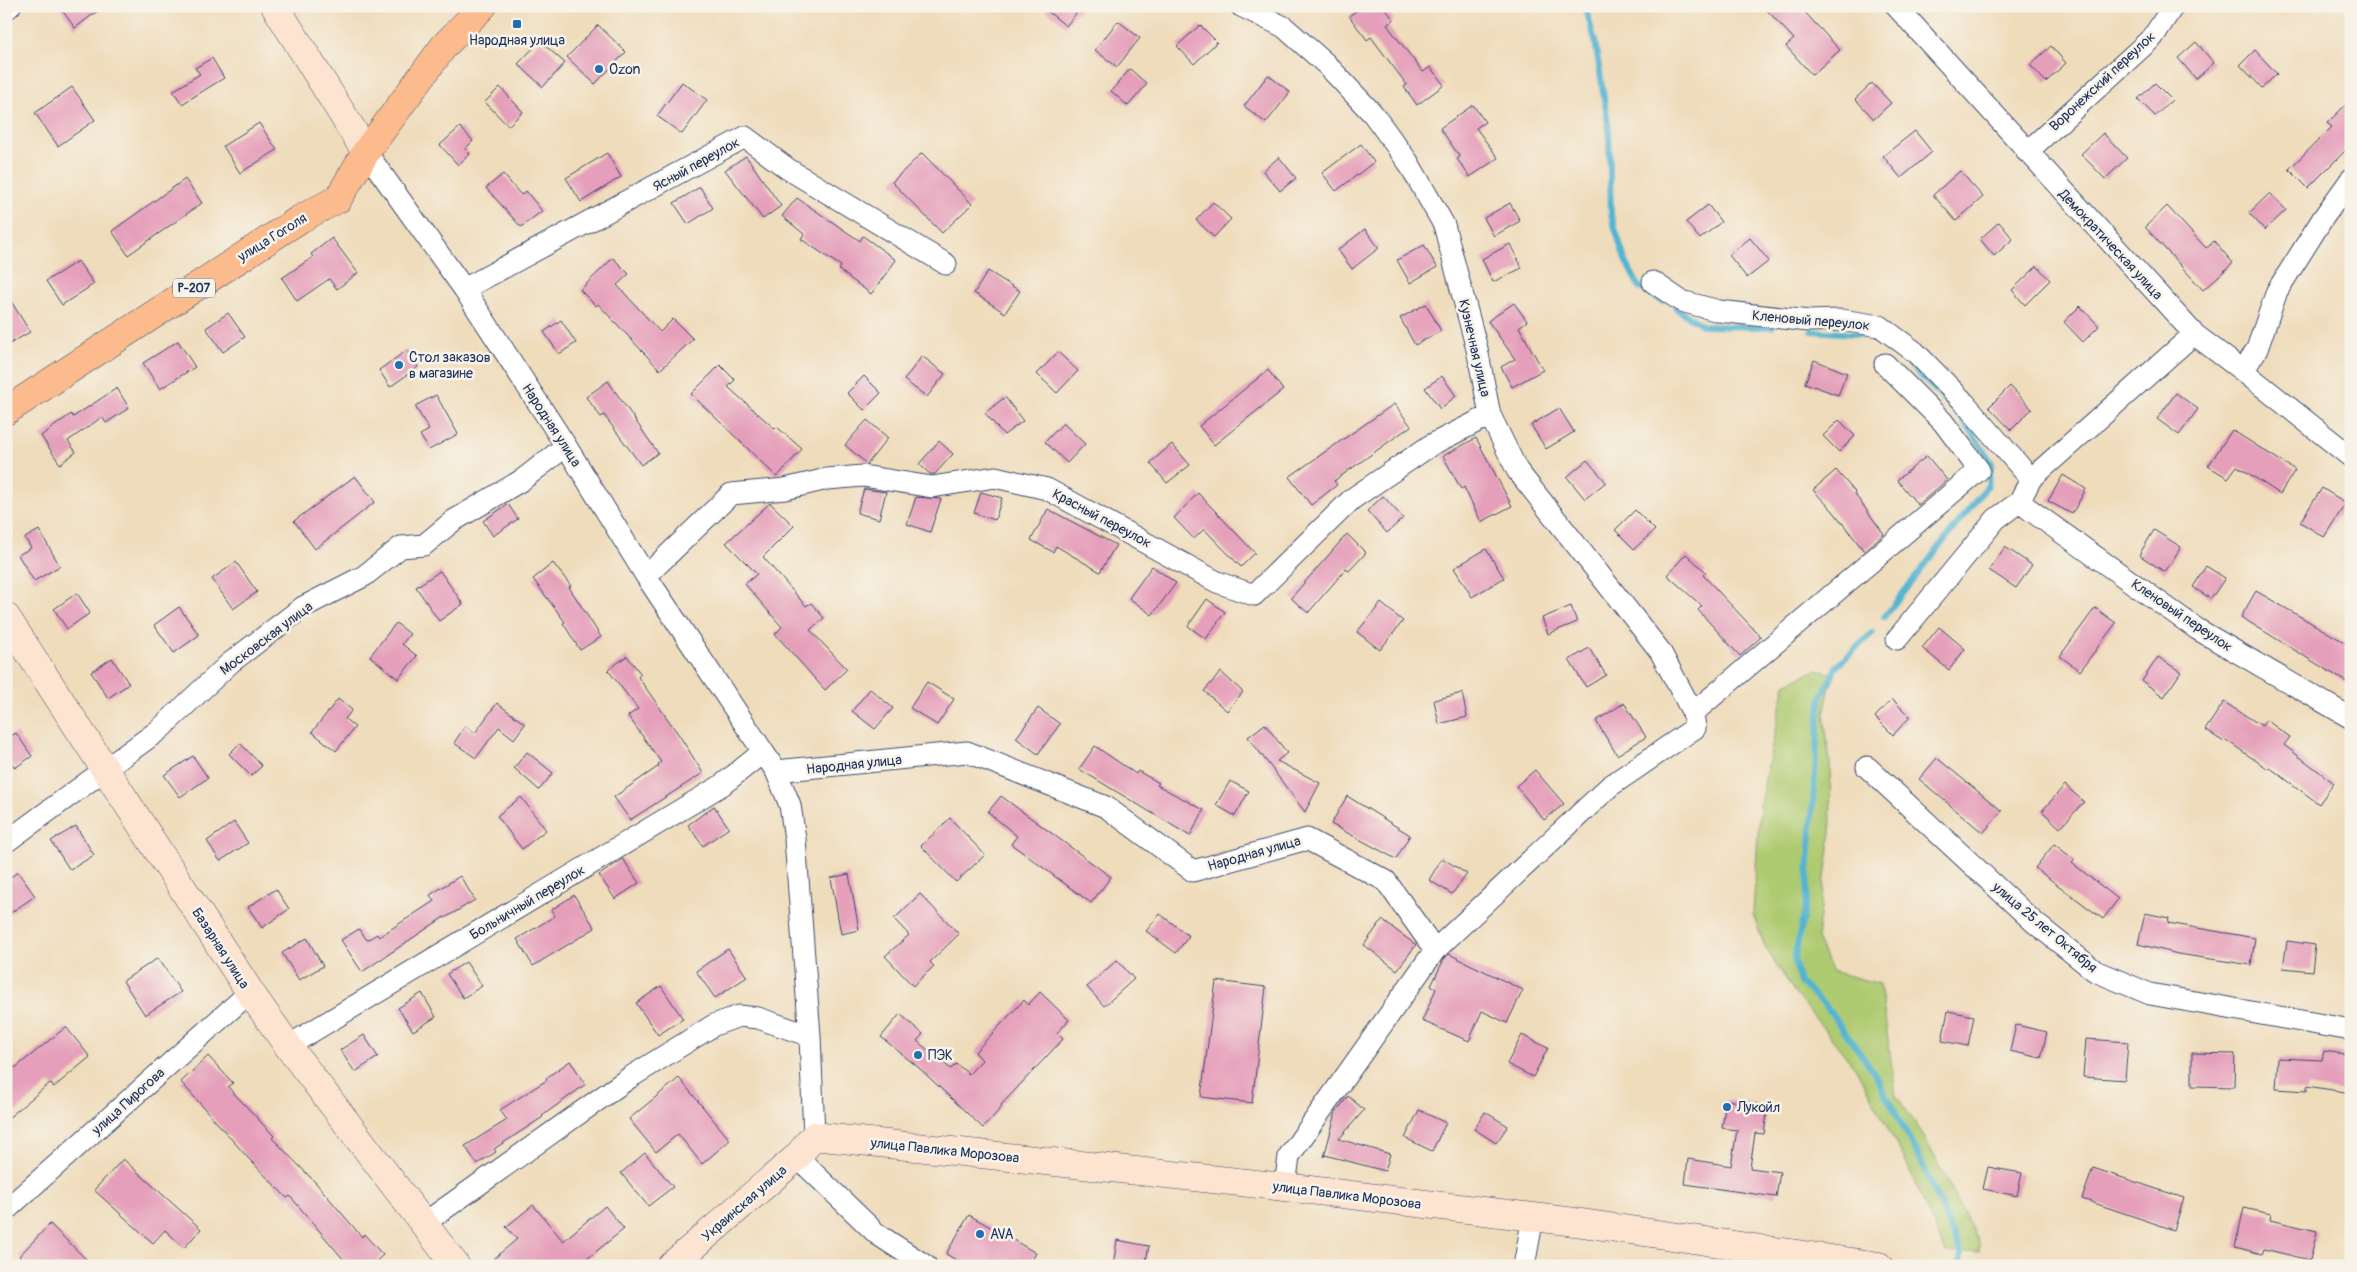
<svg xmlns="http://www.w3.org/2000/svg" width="2357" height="1272" viewBox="0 0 2357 1272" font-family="Pangolin,sans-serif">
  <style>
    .green { fill: #afcb71; stroke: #657d68 }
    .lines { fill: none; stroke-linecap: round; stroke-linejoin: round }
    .stream { stroke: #52b4d1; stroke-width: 6 }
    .building { fill: #e59fba }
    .street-casing { stroke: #3b496c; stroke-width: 23 }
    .secondary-casing { stroke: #3b496c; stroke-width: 29 }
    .primary-casing { stroke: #3b496c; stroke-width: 29 }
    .street { stroke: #fff; stroke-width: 21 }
    .secondary { stroke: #fde4d1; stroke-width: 28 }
    .primary { stroke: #fbbb8c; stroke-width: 28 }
    .poi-dot { fill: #1f6fb2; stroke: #f7f3e8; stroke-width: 2 }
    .labels { text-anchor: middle; stroke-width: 5; stroke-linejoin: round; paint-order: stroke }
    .shield { fill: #f7f3e8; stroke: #5d6a87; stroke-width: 1 }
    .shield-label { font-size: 12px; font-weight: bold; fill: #1b2f5e }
    .poi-label { font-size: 14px; fill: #1b2f5e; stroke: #f7f3e8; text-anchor: start }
    .street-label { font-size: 14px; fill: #1b2f5e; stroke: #f7f3e8 }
  </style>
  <rect width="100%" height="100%" fill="#f7f3e8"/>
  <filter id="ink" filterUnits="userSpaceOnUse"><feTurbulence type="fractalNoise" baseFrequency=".02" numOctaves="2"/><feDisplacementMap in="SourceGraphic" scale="10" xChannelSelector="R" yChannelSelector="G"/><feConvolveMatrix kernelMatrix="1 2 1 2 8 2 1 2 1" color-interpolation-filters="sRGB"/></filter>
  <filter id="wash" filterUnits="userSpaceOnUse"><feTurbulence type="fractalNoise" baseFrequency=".0096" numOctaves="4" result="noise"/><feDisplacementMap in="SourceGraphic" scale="20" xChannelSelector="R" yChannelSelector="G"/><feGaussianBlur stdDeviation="1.12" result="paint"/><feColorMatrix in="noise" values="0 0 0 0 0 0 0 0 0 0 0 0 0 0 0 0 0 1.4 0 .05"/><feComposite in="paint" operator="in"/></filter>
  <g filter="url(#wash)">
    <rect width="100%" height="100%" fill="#efdcbb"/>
    <!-- green -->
    <path class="green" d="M1816,670L1836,674L1830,687L1824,713L1830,763L1831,833L1817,938L1831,971L1880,984L1896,1095L1924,1136L1979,1242V1252L1946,1253L1906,1162L1856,1069L1795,993L1765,947L1753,914L1760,803L1785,684Z"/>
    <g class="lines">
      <!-- stream -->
      <path class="stream" d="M1585,6L1595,41L1609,130L1611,215L1625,260L1639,287L1662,301
        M1675,308L1704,326L1772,327
        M1812,331L1868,335L1899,354L1962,418L1992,463L1988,485L1884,617
        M1872,633L1836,667L1820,700L1806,904L1794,959L1800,983L1825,1005L1873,1071L1921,1161L1961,1253L1960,1266"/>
    </g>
    <g id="blocks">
      <!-- building -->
      <path class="building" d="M59,6H104L75,28Z
        M1041,6H1082L1066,26Z
        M1363,6H1383L1394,20L1387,25L1423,72L1430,67L1444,85L1417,105L1404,87L1407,85L1371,37L1367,40L1349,16Z
        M1763,6H1799L1840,50L1812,75L1786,46L1794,39Z
        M1118,21L1140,38L1117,67L1095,50Z
        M598,25L626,52L595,84L567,57Z
        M1200,25L1217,42L1194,64L1177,46Z
        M540,41L565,63L543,87L518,64Z
        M2196,42L2214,63L2196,79L2178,58Z
        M2051,46L2066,63L2046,82L2030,65Z
        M2255,50L2277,74L2262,88L2240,65Z
        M212,58L224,78L182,104L173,91L200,74L195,68Z
        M1130,69L1147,84L1128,106L1111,91Z
        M1268,75L1290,92L1266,123L1244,106Z
        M682,82L707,100L682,134L657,116Z
        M1872,83L1891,103L1874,119L1855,99Z
        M2155,83L2172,100L2155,116L2138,99Z
        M72,87L95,120L58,146L35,113Z
        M500,87L523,112L508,126L485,102Z
        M2351,100V145L2308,188L2289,169L2332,127L2327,123Z
        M1473,105L1485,122L1476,128L1498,158L1470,177L1457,159L1460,157L1440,128Z
        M259,123L277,150L240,173L223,146Z
        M460,127L473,141L465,149L470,154L458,165L440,145Z
        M1915,131L1932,152L1901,178L1883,156Z
        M2103,133L2127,158L2105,179L2081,154Z
        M1361,144L1374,162L1336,191L1322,173Z
        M607,153L621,177L581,202L566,178Z
        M922,153L972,204L942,233L892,182Z
        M746,156L781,206L763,219L725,170Z
        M1279,157L1296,178L1280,191L1263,171Z
        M1960,171L1983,197L1956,221L1933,195Z
        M503,174L521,195L526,191L542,211L521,227L486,188Z
        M185,179L202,203L128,255L112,231Z
        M700,187L713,208L688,224L674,203Z
        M2270,193L2286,210L2265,230L2249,213Z
        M797,198L860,241L863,236L896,260L871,294L839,270L841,266L801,239L804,234L782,216Z
        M1213,202L1231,219L1214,237L1196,220Z
        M1510,203L1520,221L1494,236L1484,218Z
        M1708,205L1721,222L1700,239L1686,222Z
        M2167,206L2206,248L2214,241L2233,263L2203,290L2145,227Z
        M1999,222L2013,239L1994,256L1980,239Z
        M1365,229L1379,248L1352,269L1338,250Z
        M332,238L358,273L337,289L329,279L297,301L282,278L313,257L311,254Z
        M1750,238L1769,261L1747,278L1729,255Z
        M1510,244L1522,268L1493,282L1482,259Z
        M1424,245L1437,267L1410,283L1397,260Z
        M613,258L629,274L617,285L660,332L673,319L693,339L660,370L598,304L596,306L580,290Z
        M78,261L94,284L62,305L46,281Z
        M2037,266L2050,280L2025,305L2012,290Z
        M988,271L1020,291L1005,313L974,293Z
        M6,293L30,332L6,346Z
        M1514,303L1527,321L1519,327L1543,370L1512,387L1501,367L1515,359L1488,321Z
        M1426,304L1441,331L1415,345L1400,318Z
        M2080,306L2099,326L2083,342L2064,322Z
        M228,313L245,337L223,352L206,328Z
        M561,320L576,343L559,354L544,332Z
        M178,341L195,367L160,389L143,363Z
        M407,350L418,367L390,387L379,370Z
        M1058,352L1078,371L1057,393L1037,374Z
        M922,356L945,374L927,397L904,380Z
        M1814,360L1847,373L1838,395L1805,383Z
        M720,365L735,380L728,387L775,429L777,427L802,449L777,477L691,394Z
        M1268,370L1283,390L1214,445L1199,426Z
        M864,376L881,393L864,410L847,393Z
        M1442,376L1456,396L1440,409L1425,388Z
        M608,381L658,453L641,465L604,415L601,417L586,397Z
        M2010,386L2032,409L2011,430L1989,407Z
        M117,388L129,408L106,423L102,417L68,441L76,452L60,464L41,436L71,414L73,417Z
        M2176,393L2198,409L2179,435L2157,419Z
        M436,395L458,434L429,450L420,435L429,430L415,406Z
        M1005,397L1023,421L1004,435L985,413Z
        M1394,404L1411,426L1334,481L1337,485L1311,505L1289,477Z
        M1559,408L1574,432L1546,449L1531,425Z
        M867,420L888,438L867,464L845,445Z
        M1839,420L1855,436L1839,452L1823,436Z
        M1063,423L1085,444L1067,463L1045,442Z
        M2232,430L2295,470L2280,494L2237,466L2228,478L2208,466Z
        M1476,438L1512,506L1481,522L1464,487L1461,489L1443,456Z
        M939,441L953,454L935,474H930L919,464Z
        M1172,444L1190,465L1167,483L1150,463Z
        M1927,456L1947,480L1918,505L1897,480Z
        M1587,460L1606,482L1585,499L1567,477Z
        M1836,470L1855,492L1854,493L1884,534L1864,551L1833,511L1813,490Z
        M2063,475L2086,489L2072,514L2048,501Z
        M355,476L375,502L315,549L294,521Z
        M2322,488L2346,503L2324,537L2300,522Z
        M864,489L886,492L879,519L857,513Z
        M981,492L1002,498L995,520L974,513Z
        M1198,493L1255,553L1241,567L1204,529L1194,539L1174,518Z
        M1383,496L1403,518L1387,533L1367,511Z
        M916,497L941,499L930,532L907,524Z
        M770,503L794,526L763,557L806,606L811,603L824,618L810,630L847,669L825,690L775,634L782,627L745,584L757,574L726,543Z
        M508,504L518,519L493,536L483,521Z
        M1048,509L1116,545L1100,572L1056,546L1053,552L1031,540Z
        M1635,510L1655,530L1634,549L1615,530Z
        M39,530L60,566L34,581L18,555L31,548L25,538Z
        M2154,530L2181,547L2165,572L2139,555Z
        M1347,534L1366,553L1349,571L1346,569L1308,613L1291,598Z
        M2005,547L2032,565L2016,588L1989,570Z
        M1486,549L1504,578L1472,597L1454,568Z
        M1686,554L1706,572L1703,575L1761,637L1740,656L1698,610L1702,606L1667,575Z
        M236,562L257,592L233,609L212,579Z
        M553,563L571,586L569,587L601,637L580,650L563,623L565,622L533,579Z
        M1152,566L1176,583L1152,615L1129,598Z
        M2206,566L2225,578L2211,599L2193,587Z
        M440,571L463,604L439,621L416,587Z
        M2256,591L2351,646V685L2241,617Z
        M77,593L90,613L67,629L54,609Z
        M1207,599L1225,612L1206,639L1188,626Z
        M1381,603L1403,621L1380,650L1357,632Z
        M1571,606L1577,622L1548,634L1542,618Z
        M179,607L199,635L174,653L154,625Z
        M2095,608L2116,623L2080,671L2060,656Z
        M396,623L410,634L402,644L417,656L398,679L370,656Z
        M1939,627L1965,649L1949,670L1922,648Z
        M1589,648L1606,675L1586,687L1569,660Z
        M627,656L641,674L638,677L679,735L703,773L630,820L614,797L659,766L658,764L661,762L628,716L638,709L608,670Z
        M2158,657L2181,672L2164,697L2142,681Z
        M112,658L129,684L108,698L91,672Z
        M1221,672L1243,692L1227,711L1204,691Z
        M927,682L954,699L937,725L910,708Z
        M870,689L893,708L875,729L852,711Z
        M1462,693L1467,717L1439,724L1434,700Z
        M338,699L352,710L345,719L355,727L336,751L312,732Z
        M1892,699L1910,717L1893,735L1875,717Z
        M2224,702L2262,726L2266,720L2290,737L2284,745L2334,783L2319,804L2269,767L2268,769L2226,740L2224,742L2205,730Z
        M497,703L525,724L514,739L499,727L476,758L454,743L465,726L475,733Z
        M1624,703L1646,737L1617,755L1596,721Z
        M1038,708L1060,724L1038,754L1016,738Z
        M1265,724L1287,753L1277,761L1320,783L1305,812L1248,737Z
        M16,733L32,756L15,768L6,756V739Z
        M240,743L262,766L251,776L229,754Z
        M1095,746L1136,774L1138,771L1159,783L1157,785L1204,810L1190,836L1079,769Z
        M527,752L553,773L539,790L514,768Z
        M193,756L208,778L180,797L164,775Z
        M1937,758L2002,811L1983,833L1919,779Z
        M1535,770L1564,804L1544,820L1516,786Z
        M1230,781L1249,791L1235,816L1216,805Z
        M2065,785L2084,802L2060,828L2042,811Z
        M1001,796L1111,877L1091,903L1011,844L1017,836L988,812Z
        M1347,796L1410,835L1396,859L1331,824Z
        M521,797L546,830L522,849L497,816Z
        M714,806L729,828L703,846L688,825Z
        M950,818L985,855L956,882L921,846Z
        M234,822L248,843L220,861L207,841Z
        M76,826L94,855L70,870L51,841Z
        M2054,844L2075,860L2072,863L2118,899L2103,919L2035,868Z
        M1442,858L1467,874L1452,894L1429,880Z
        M623,859L639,883L615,899L599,875Z
        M18,872L35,896L6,916V880Z
        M849,874L859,930L841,934L831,878Z
        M460,876L475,900L445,918L444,917L362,972L341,940L359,929L367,940L377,934L379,937L434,901L430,895Z
        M276,889L289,909L262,928L248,907Z
        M920,894L959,934L930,962L934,966L913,986L885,956L909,935L894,919Z
        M574,895L595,928L533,966L517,939L555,916L551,910Z
        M2145,913L2169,918L2168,923L2255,938L2251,965L2178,954L2138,944Z
        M1160,914L1189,936L1176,953L1146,931Z
        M1382,920L1416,945L1397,970L1364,945Z
        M307,938L323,966L299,980L282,953Z
        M2287,941L2315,945L2312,971L2283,968Z
        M728,949L747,977L715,998L696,971Z
        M1449,954L1523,990L1507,1023L1482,1011L1469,1041L1422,1021L1436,989L1431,986L1444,959Z
        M158,958L181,992L145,1015L123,981Z
        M1117,960L1134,979L1104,1006L1087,987Z
        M466,962L482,986L463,998L447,974Z
        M1216,981L1266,987L1252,1103L1201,1097Z
        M661,986L683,1019L658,1035L636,1003Z
        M1040,992L1069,1020L1057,1033L1063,1039L1001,1105L1002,1107L983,1128L919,1068L881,1037L900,1014L923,1034L917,1041L951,1069L956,1064L969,1074L982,1060L975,1052L1024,1000L1028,1005Z
        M422,993L436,1017L413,1031L398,1008Z
        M1948,1011L1974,1016L1968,1046L1942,1041Z
        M2016,1025L2047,1032L2041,1058L2010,1051Z
        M66,1027L90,1057L54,1087L50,1083L6,1120V1058L15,1068Z
        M364,1035L378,1057L355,1072L340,1050Z
        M1522,1035L1548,1048L1533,1077L1507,1064Z
        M2086,1039L2128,1042L2125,1080L2083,1077Z
        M2324,1051L2351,1055V1093L2307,1086V1091L2276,1089L2278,1058L2322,1060Z
        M2192,1053L2235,1054L2234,1087L2192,1086Z
        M208,1056L233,1083L228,1087L274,1136L272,1138L315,1182L362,1237L364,1234L383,1255L371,1266H349L290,1196L287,1198L249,1159L181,1082Z
        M570,1061L586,1084L542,1116L543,1117L494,1149L496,1152L477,1164L465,1146L507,1120L500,1110L547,1080L546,1078Z
        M679,1078L730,1140L702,1164L678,1134L656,1152L629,1119Z
        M1348,1096L1364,1110L1339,1139L1390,1154L1385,1171L1325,1155L1324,1157L1336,1112Z
        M1726,1100L1768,1106L1764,1134L1755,1133L1750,1168L1780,1172L1776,1197L1685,1184L1688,1159L1731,1166L1737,1130L1722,1128Z
        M1419,1110L1446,1123L1432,1151L1405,1138Z
        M1485,1112L1508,1126L1496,1143L1474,1129Z
        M645,1153L673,1187L648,1206L621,1173Z
        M123,1159L201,1229L184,1248L165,1230L153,1243L94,1190Z
        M1988,1167L2022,1173L2017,1196L1983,1189Z
        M2093,1168L2184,1198L2174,1230L2082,1199Z
        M533,1205L563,1241L605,1206L624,1229L578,1266H485L517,1239L506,1227Z
        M2244,1208L2271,1214L2270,1220L2317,1231L2310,1260L2264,1249L2262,1254L2235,1247Z
        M969,1215L1036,1253L1029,1266H966L946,1254Z
        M50,1224L93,1266H29L19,1256Z
        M1117,1240L1149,1246L1145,1266H1113Z"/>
    </g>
  </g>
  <g filter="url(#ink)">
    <use href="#blocks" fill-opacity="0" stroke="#3b496c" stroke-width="1"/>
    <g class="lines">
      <defs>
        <path id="street" d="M1241,6L1284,27L1326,64L1373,114L1408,162L1444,225L1477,349L1490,415L1517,470L1660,651L1693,713
          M1896,6L2194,334L2243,371L2351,457
          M6,9L10,6
          M366,152L464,289L566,446L646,576L776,771L790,805L795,839L810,1036L814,1136
          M2027,152L2153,37L2173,6
          M1653,282L1681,301L1719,311L1809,321L1841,320L1880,326L1915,352L1963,401L2031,479
          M464,289L745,137L788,169L946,264
          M2243,371L2257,349L2277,291L2323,218L2351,179
          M2019,502L2197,629L2351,718
          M646,576L731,494L785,489L827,479L863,476L932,487L995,477L1047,489L1217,582L1254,595L1352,499L1431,445L1490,415
          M1897,639L1996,519L2019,502L2031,479L2194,334
          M1867,767L2035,923L2095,971L2150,994L2351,1030
          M776,771L967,752L1106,807L1193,871L1307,839L1386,881L1435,950L1289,1156L1285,1187
          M6,842L159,730L230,663L303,607L364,576L401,547L424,545L453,521L522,480L566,446
          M1435,950L1610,786L1695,728L1693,713L1979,470L1943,422L1885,364
          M288,1046L722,785L763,752
          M797,1157L877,1234L926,1266
          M6,1210L250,992
          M423,1224L629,1078L714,1025L739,1016L758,1018L810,1036
          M1524,1266L1533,1217"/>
        <path id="secondary" d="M275,6L366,152
          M6,617L250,992L288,1046L456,1266
          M671,1266L797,1157L814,1136L1285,1187L1575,1222L1879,1266"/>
        <path id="primary" d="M6,411L300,219L338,199L366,152L444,46L483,6"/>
      </defs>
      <!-- street casing -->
      <use href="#street" class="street-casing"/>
      <!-- secondary casing -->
      <use href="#secondary" class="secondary-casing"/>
      <!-- primary casing -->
      <use href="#primary" class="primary-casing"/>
      <!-- street -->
      <use href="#street" class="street"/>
      <!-- secondary -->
      <use href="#secondary" class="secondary"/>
      <!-- primary -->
      <use href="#primary" class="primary"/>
    </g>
  </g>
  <!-- markers -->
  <g class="poi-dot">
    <rect x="512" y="19" width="10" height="10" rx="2.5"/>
    <circle cx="599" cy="69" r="5"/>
    <circle cx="399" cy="365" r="5"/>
    <circle cx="918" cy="1055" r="5"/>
    <circle cx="1727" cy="1107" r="5"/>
    <circle cx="980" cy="1234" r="5"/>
  </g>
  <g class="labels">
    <!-- shield labels -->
    <rect class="shield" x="173" y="278.5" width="42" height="19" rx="4"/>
    <g class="shield-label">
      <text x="194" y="292">Р-207</text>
    </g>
    <!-- poi labels -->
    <g class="poi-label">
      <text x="517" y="45" text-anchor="middle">Народная улица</text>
      <text x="609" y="74">Ozon</text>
      <text x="409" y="362">Стол заказов<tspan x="409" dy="16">в магазине</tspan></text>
      <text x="928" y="1060">ПЭК</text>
      <text x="1737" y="1112">Лукойл</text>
      <text x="990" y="1239">AVA</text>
    </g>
    <!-- street labels -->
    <g class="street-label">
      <text transform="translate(2102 81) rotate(-43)" y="5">Воронежский переулок</text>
      <text transform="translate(696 164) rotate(-29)" y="5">Ясный переулок</text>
      <text transform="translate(272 237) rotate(-32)" y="5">улица Гоголя</text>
      <text transform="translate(2111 244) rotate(47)" y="5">Демократическая улица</text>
      <text transform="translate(1811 320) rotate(5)" y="5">Кленовый переулок</text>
      <text transform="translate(1475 348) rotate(77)" y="5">Кузнечная улица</text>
      <text transform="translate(552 425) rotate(57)" y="5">Народная улица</text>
      <text transform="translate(1102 518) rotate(28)" y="5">Красный переулок</text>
      <text transform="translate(2182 615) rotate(34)" y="5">Кленовый переулок</text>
      <text transform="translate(266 638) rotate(-37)" y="5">Московская улица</text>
      <text transform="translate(854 764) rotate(-6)" y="5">Народная улица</text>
      <text transform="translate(1254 853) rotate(-16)" y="5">Народная улица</text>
      <text transform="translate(527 902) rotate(-31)" y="5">Больничный переулок</text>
      <text transform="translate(2045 927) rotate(40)" y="5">улица 25 лет Октября</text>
      <text transform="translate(221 948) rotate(57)" y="5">Базарная улица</text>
      <text transform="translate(128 1101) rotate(-42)" y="5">улица Пирогова</text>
      <text transform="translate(945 1150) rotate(6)" y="5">улица Павлика Морозова</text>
      <text transform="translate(1347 1195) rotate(7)" y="5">улица Павлика Морозова</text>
      <text transform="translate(744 1203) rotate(-41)" y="5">Украинская улица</text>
    </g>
  </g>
  <!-- margin -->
  <rect width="2357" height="1272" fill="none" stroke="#f7f3e8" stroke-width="25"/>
</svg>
